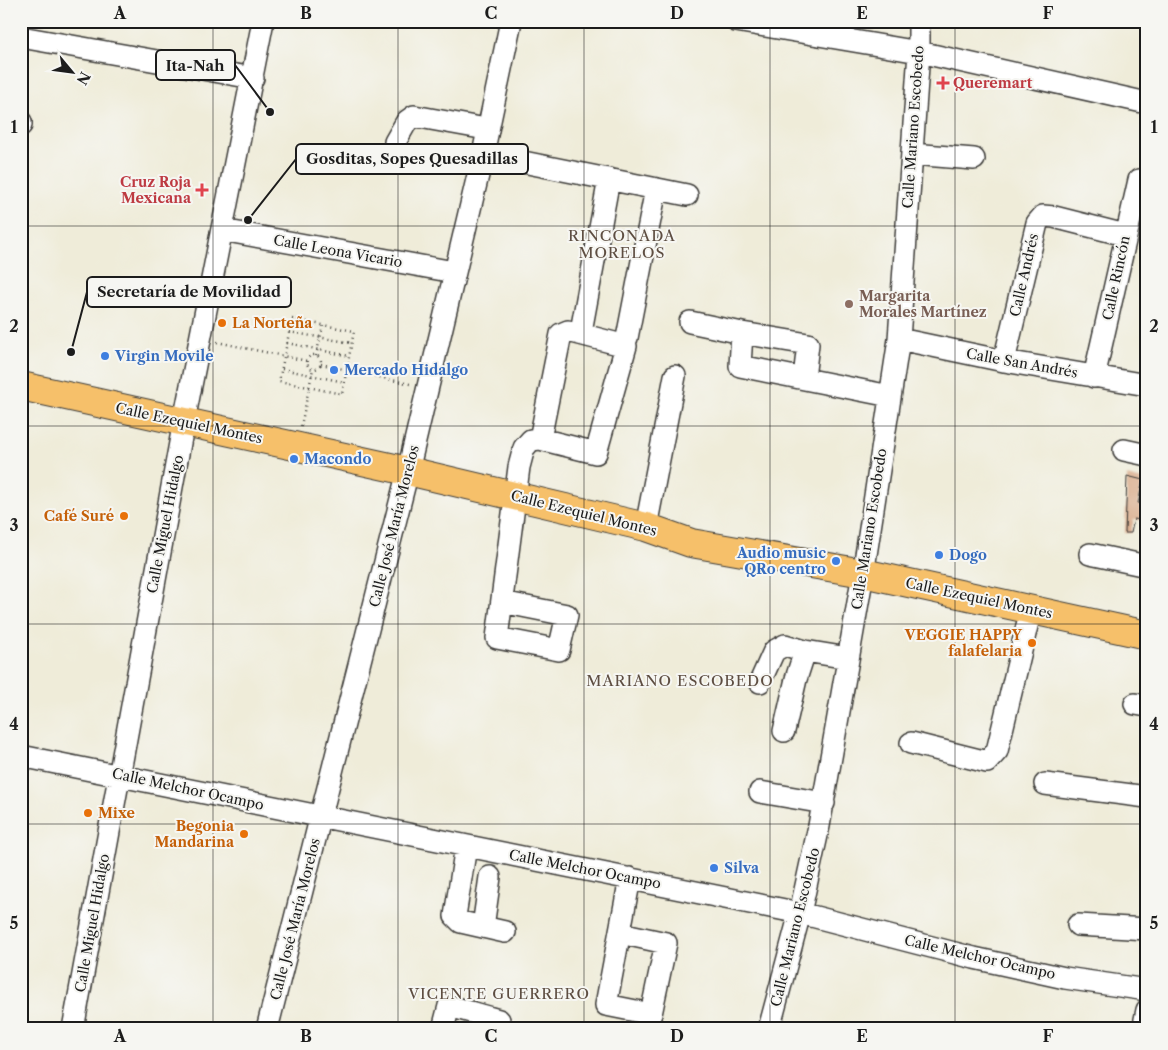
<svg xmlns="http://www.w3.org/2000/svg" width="1168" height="1050" viewBox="0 0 1168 1050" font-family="'Libre Caslon Text',serif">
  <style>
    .building { fill: #d8aa89 }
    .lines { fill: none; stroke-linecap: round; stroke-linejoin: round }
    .minor-casing { stroke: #3c3b38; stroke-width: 24 }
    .major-casing { stroke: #3c3b38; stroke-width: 30 }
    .path { stroke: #3c3b38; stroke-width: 2.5; stroke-dasharray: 1 4; stroke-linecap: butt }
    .minor { stroke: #fff; stroke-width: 21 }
    .major { stroke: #f6c06b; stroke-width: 28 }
    .grid { fill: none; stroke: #1c1c1c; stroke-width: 1; stroke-opacity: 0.55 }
    .health-dot { fill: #e0444e; stroke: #f6f6f2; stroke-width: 2 }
    .education-dot { fill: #8d6e63; stroke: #f6f6f2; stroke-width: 2 }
    .food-dot { fill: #e8710a; stroke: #f6f6f2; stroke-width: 2 }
    .shop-dot { fill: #3f7fe0; stroke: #f6f6f2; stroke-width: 2 }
    .labels { text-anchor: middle; stroke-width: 4; stroke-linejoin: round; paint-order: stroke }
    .health-label { font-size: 14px; font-weight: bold; fill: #be3a42; stroke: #f6f6f2; text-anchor: start }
    .street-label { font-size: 14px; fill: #1c1c1c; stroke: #f6f6f2 }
    .education-label { font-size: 14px; font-weight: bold; fill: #785e54; stroke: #f6f6f2; text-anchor: start }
    .food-label { font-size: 14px; font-weight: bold; fill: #c56008; stroke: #f6f6f2; text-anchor: end }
    .shop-label { font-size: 14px; font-weight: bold; fill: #366cbe; stroke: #f6f6f2; text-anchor: start }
    .neighbourhood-label { font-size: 15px; letter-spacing: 1px; fill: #5e4e42; stroke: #f6f6f2 }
    .leader { fill: none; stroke: #1c1c1c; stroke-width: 2 }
    .callout-dot { fill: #1c1c1c; stroke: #f6f6f2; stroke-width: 2 }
    .callout { fill: #f6f6f2; stroke: #1c1c1c; stroke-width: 2 }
    .callout-label { font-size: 15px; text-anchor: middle; font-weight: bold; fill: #1c1c1c }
    .neatline { fill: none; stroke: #1c1c1c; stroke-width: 2 }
    .grid-label { font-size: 16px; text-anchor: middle; font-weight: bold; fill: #1c1c1c }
  </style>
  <rect width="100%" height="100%" fill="#f6f6f2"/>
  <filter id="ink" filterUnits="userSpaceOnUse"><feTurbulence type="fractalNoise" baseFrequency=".02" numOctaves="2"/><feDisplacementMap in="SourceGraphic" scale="10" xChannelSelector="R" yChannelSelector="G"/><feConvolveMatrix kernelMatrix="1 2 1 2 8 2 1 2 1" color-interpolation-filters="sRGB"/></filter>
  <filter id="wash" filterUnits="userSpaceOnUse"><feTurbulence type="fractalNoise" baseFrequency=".0096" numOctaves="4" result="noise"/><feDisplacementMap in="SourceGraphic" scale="20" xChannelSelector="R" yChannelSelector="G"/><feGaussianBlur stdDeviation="1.12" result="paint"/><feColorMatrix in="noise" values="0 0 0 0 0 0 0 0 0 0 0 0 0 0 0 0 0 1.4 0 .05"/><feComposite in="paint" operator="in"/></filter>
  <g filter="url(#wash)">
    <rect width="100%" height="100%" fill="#efecd9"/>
    <g id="blocks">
      <!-- building -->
      <path class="building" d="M1127,476L1143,480L1138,503L1147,505V521L1134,519L1131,533H1125Z"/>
    </g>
  </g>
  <g filter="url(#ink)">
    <use href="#blocks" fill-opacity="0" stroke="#3c3b38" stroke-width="1"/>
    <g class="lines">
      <defs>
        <path id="minor" d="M736,21L919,52L1147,103
          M21,37L253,78
          M21,122V125
          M395,142L407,121L414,116L486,129
          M483,154L687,195
          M912,154L974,159
          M222,230L454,272
          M690,322L742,333
          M582,326L609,179
          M627,338L656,189
          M899,339L1004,361L1147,385
          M1004,361L1037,223L1043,216L1054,217L1125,235
          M1094,377L1139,180
          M804,378L808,344L742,333L740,366L890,396
          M1124,450L1147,455
          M646,527L675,376
          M1090,554L1147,566
          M502,602L567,615L559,650L497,638L519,467L524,448L531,440L540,439L596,453L626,346L568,331L561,334L540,439
          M760,682L774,651L785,645L805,651
          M1135,704L1147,706
          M784,731L796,679L805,651L848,658
          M911,743L987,762L997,751L1031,609
          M21,756L800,913L974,958L1065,978L1147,990
          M1045,784L1147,797
          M760,792L824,803
          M466,846L455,916L461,922L505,932
          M1078,925L1147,929
          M483,927L490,877
          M620,933L666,943L651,1014L606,1005L630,878
          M73,1029L184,421L263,21
          M267,1029L408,471L483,154L511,21
          M443,1029L449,1006L499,1020
          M769,1029L800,913L819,826L864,568L899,339L919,52V21
          M1143,1029L1147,1010"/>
        <path id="major" d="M21,386L408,471L646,527L691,543L863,573L1147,635"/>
      </defs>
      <!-- minor casing -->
      <use href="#minor" class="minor-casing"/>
      <!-- major casing -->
      <use href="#major" class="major-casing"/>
      <!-- path -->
      <path class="path" d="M292,319L354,331L342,394L279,381Z
        M285,327L290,328
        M289,332L352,343
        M217,342L307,361
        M287,343L349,356
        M307 362a7 7 0 1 1 14 0a7 7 0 1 1-14 0Z
        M316,356L323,326
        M321,364L410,384
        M282,369L344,382
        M301,426L313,369"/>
      <!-- minor -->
      <use href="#minor" class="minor"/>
      <!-- major -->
      <use href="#major" class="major"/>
    </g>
  </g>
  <!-- grid -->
  <path class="grid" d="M213,21V1029M398,21V1029M584,21V1029M770,21V1029M955,21V1029M21,226H1147M21,426H1147M21,624H1147M21,824H1147"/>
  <!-- markers -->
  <g class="health-dot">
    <path d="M940.5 75.5h5v5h5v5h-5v5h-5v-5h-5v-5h5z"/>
    <path d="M199.5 182.5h5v5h5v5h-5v5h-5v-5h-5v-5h5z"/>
  </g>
  <circle class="education-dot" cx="849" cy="304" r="5"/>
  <g class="food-dot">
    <circle cx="222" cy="323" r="5"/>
    <circle cx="124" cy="516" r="5"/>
    <circle cx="1032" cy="643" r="5"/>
    <circle cx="88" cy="813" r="5"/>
    <circle cx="244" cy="834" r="5"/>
  </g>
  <g class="shop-dot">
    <circle cx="105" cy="356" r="5"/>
    <circle cx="334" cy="370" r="5"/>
    <circle cx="294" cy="459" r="5"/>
    <circle cx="939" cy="555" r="5"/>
    <circle cx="836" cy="561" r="5"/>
    <circle cx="714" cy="868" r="5"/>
  </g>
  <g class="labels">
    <!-- health labels -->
    <g class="health-label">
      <text x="953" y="88">Queremart</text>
      <text x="191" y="187" text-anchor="end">Cruz Roja<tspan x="191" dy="16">Mexicana</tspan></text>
    </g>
    <!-- street labels -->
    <g class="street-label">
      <text transform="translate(913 127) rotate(-86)" y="5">Calle Mariano Escobedo</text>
      <text transform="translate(338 251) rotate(10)" y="5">Calle Leona Vicario</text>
      <text transform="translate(1024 275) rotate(-77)" y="5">Calle Andrés</text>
      <text transform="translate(1116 278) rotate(-78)" y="5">Calle Rincón</text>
      <text transform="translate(1022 363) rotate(10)" y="5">Calle San Andrés</text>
      <text transform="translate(189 423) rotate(12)" y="5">Calle Ezequiel Montes</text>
      <text transform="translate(584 513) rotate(14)" y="5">Calle Ezequiel Montes</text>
      <text transform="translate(165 524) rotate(-79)" y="5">Calle Miguel Hidalgo</text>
      <text transform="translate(394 526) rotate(-76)" y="5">Calle José María Morelos</text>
      <text transform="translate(869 529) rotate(-81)" y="5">Calle Mariano Escobedo</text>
      <text transform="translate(979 598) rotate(12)" y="5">Calle Ezequiel Montes</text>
      <text transform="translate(188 789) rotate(12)" y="5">Calle Melchor Ocampo</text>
      <text transform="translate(585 869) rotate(11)" y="5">Calle Melchor Ocampo</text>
      <text transform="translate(295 919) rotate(-76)" y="5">Calle José María Morelos</text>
      <text transform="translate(92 923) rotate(-80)" y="5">Calle Miguel Hidalgo</text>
      <text transform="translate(795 927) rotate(-76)" y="5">Calle Mariano Escobedo</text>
      <text transform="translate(980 957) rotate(13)" y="5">Calle Melchor Ocampo</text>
    </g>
    <!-- education labels -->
    <g class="education-label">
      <text x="859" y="301">Margarita<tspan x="859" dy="16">Morales Martínez</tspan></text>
    </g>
    <!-- food labels -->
    <g class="food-label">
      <text x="232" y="328" text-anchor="start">La Norteña</text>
      <text x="114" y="521">Café Suré</text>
      <text x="1022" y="640">VEGGIE HAPPY<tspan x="1022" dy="16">falafelaria</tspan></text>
      <text x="98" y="818" text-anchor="start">Mixe</text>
      <text x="234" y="831">Begonia<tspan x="234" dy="16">Mandarina</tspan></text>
    </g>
    <!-- shop labels -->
    <g class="shop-label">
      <text x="115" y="361">Virgin Movile</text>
      <text x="344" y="375">Mercado Hidalgo</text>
      <text x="304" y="464">Macondo</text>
      <text x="826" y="558" text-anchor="end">Audio music<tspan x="826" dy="16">QRo centro</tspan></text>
      <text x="949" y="560">Dogo</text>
      <text x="724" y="873">Silva</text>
    </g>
    <!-- neighbourhood labels -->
    <g class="neighbourhood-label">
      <text x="622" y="241">RINCONADA<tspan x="622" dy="17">MORELOS</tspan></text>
      <text x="680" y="686">MARIANO ESCOBEDO</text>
      <text x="499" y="999">VICENTE GUERRERO</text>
    </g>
  </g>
  <!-- callouts -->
  <path class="leader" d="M270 112L235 65M248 220L296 159M71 352L87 292"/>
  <g class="callout-dot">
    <circle cx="270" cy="112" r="5"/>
    <circle cx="248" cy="220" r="5"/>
    <circle cx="71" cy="352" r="5"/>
  </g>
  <g class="callout">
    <rect x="156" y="50" width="79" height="30" rx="5"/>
    <rect x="296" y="144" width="232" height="30" rx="5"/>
    <rect x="87" y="277" width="204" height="30" rx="5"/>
  </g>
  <g class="callout-label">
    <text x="195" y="71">Ita-Nah</text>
    <text x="412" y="164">Gosditas, Sopes Quesadillas</text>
    <text x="189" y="297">Secretaría de Movilidad</text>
  </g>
  <!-- margin -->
  <rect width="1168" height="1050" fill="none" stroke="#f6f6f2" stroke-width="55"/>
  <!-- north arrow -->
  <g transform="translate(72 72) rotate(119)" stroke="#f6f6f2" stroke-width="4" paint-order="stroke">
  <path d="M0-4L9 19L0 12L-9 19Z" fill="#1c1c1c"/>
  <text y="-8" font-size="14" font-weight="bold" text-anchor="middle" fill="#1c1c1c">N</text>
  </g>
  <rect x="28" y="28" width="1112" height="994" class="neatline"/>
  <g class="grid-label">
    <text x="120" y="19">A</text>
    <text x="306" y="19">B</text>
    <text x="491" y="19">C</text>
    <text x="677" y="19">D</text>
    <text x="862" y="19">E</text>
    <text x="1048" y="19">F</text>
    <text x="14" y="133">1</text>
    <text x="1154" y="133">1</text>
    <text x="14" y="332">2</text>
    <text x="1154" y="332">2</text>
    <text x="14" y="531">3</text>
    <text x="1154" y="531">3</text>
    <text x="14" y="730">4</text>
    <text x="1154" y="730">4</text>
    <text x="14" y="929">5</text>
    <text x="1154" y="929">5</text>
    <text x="120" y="1042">A</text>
    <text x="306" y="1042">B</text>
    <text x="491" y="1042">C</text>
    <text x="677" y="1042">D</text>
    <text x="862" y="1042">E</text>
    <text x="1048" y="1042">F</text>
  </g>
</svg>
